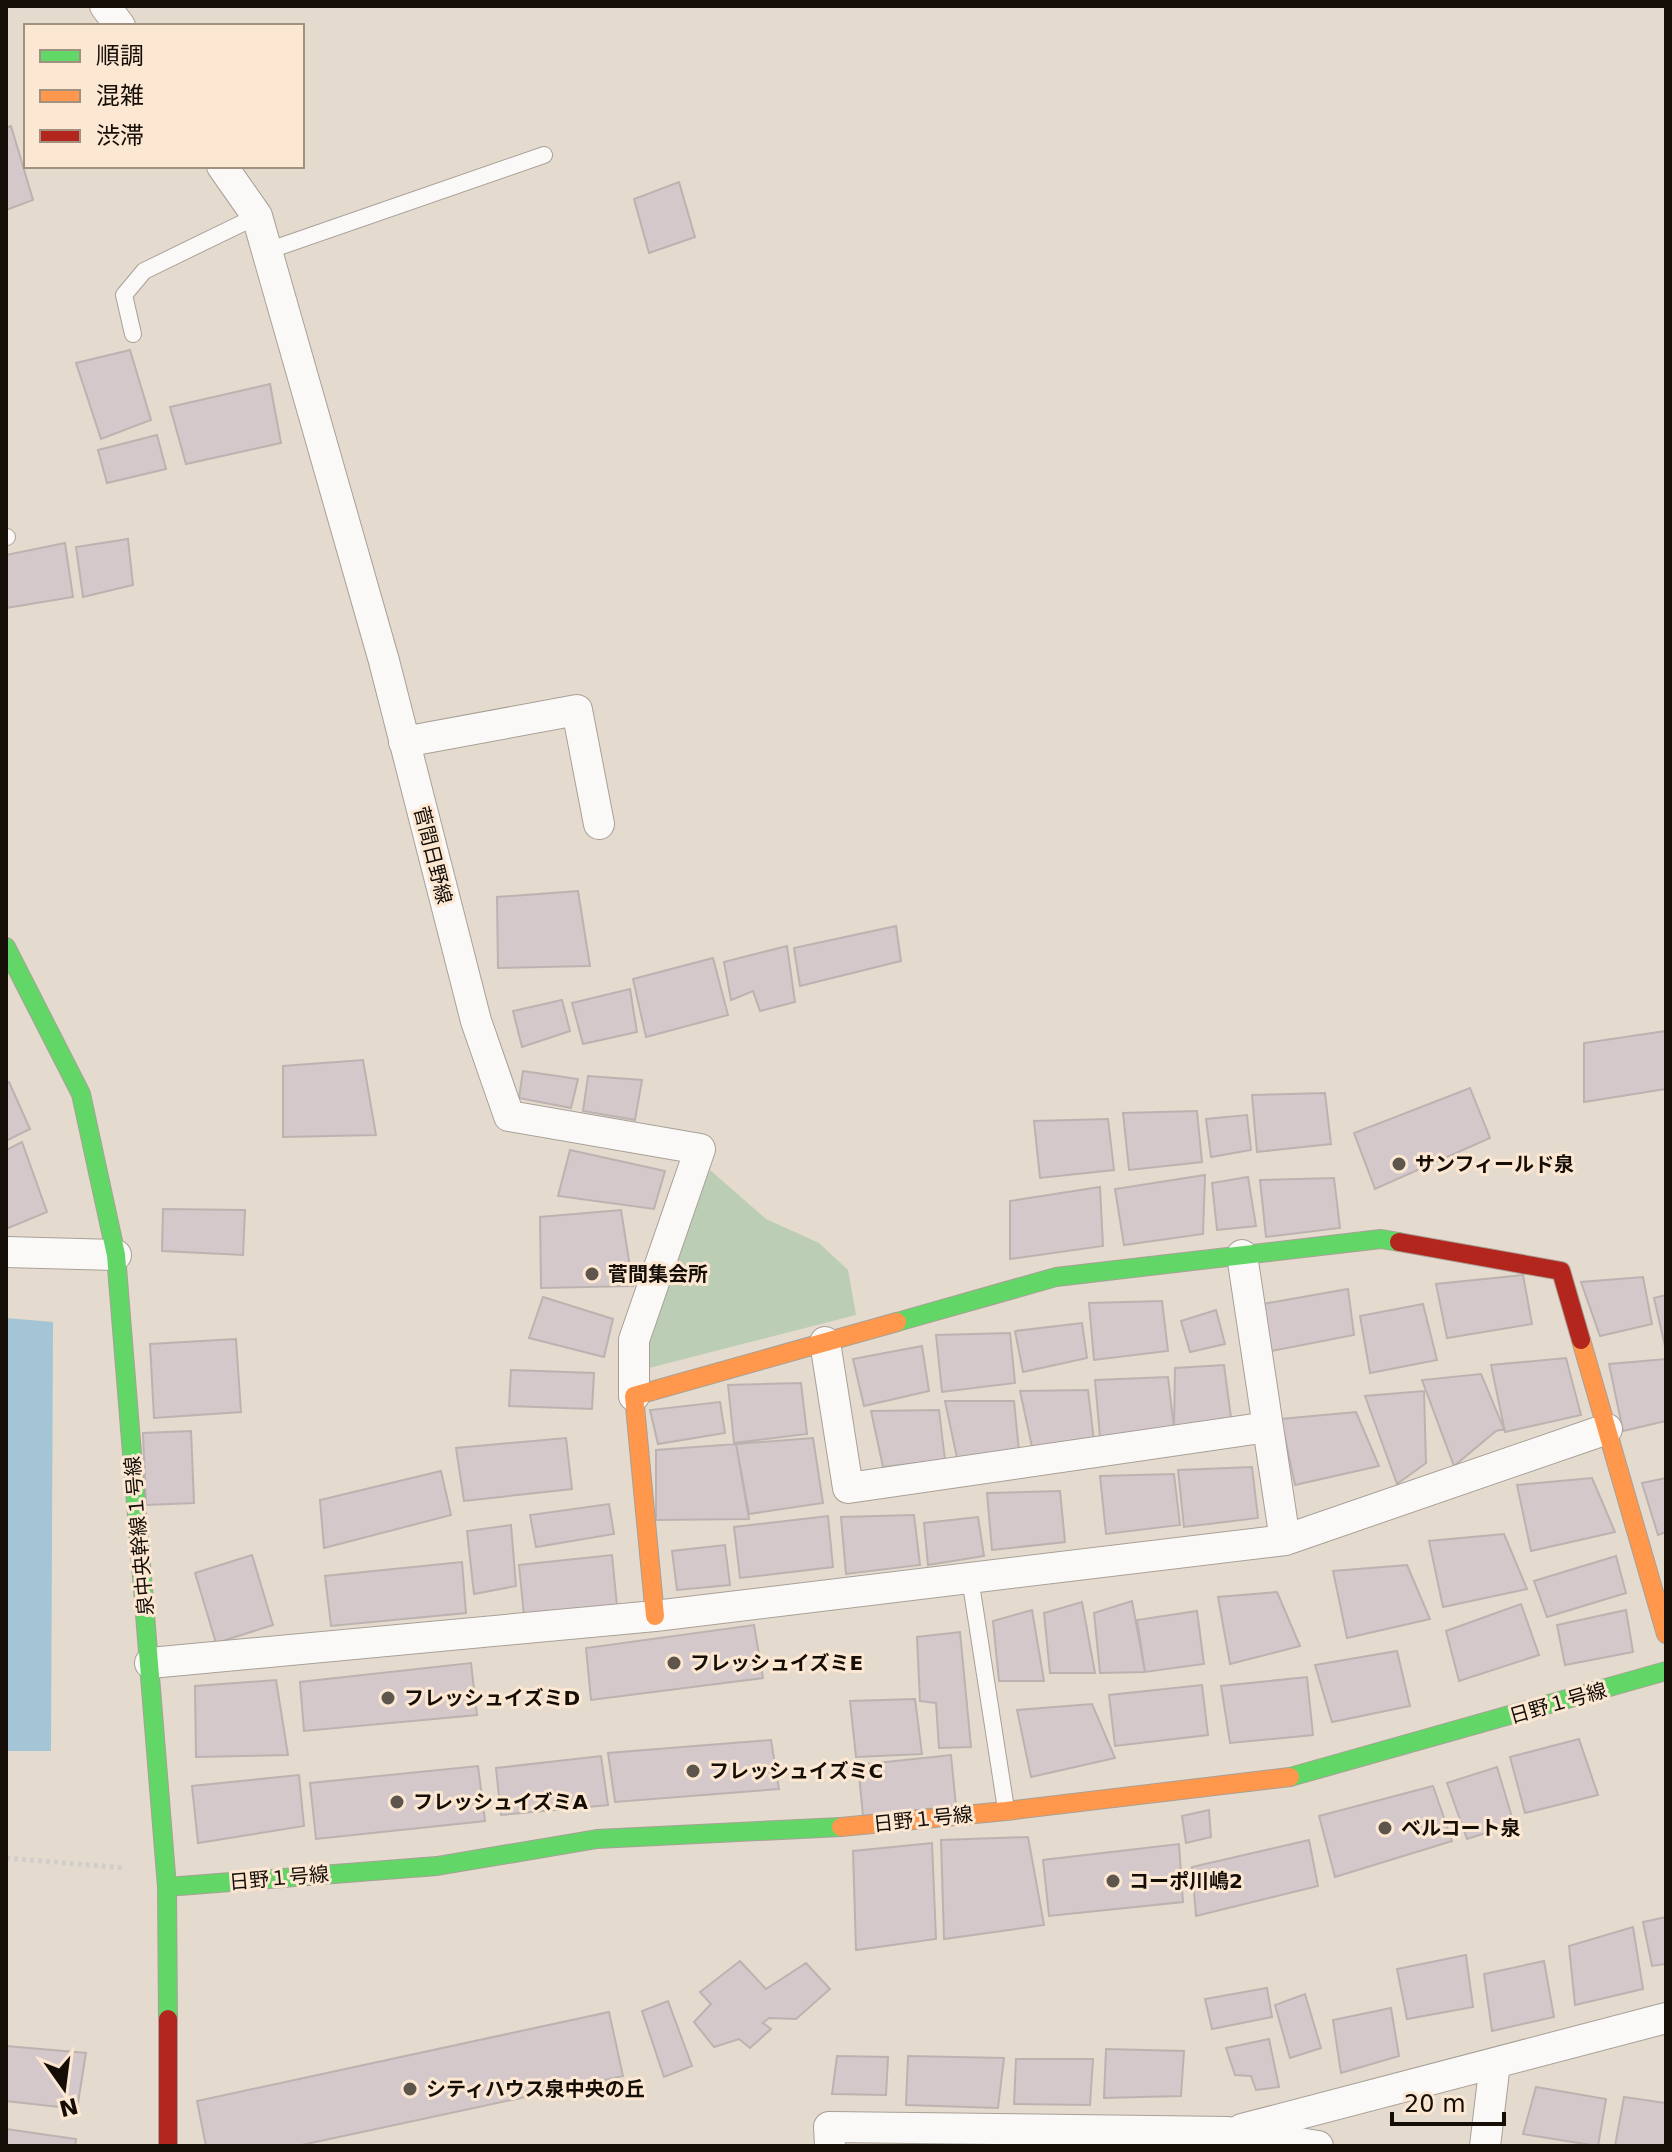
<svg xmlns="http://www.w3.org/2000/svg" width="1672" height="2152" viewBox="0 0 1672 2152" font-family="'DejaVu Sans','Noto Sans JP',sans-serif">
  <style>
    .green { fill: #bbcdb4 }
    .water { fill: #a3c5d5 }
    .building { fill: #d4c8ca; stroke: #bcb3b1; stroke-width: 2 }
    .lines { fill: none; stroke-linecap: round; stroke-linejoin: round }
    .lane-casing { stroke: #a8a097; stroke-width: 18 }
    .street-casing { stroke: #a8a097; stroke-width: 32 }
    .fast-casing { stroke: #a8a097; stroke-width: 20 }
    .slow-casing { stroke: #a8a097; stroke-width: 20 }
    .jam-casing { stroke: #a8a097; stroke-width: 20 }
    .path { stroke: #d1cdca; stroke-width: 5; stroke-dasharray: 4 4; stroke-linecap: butt }
    .lane { stroke: #fbf9f8; stroke-width: 16 }
    .street { stroke: #fbf9f8; stroke-width: 30 }
    .fast { stroke: #63d668; stroke-width: 18 }
    .slow { stroke: #ff974d; stroke-width: 18 }
    .jam { stroke: #b3261e; stroke-width: 18 }
    .poi-dot { fill: #5e554d; stroke: #fce8d2; stroke-width: 3 }
    .labels { text-anchor: middle; stroke-width: 6; stroke-linejoin: round; paint-order: stroke }
    .street-label { font-size: 20px; fill: #150e07; stroke: #fce8d2 }
    .poi-label { font-size: 20px; font-weight: bold; fill: #150e07; stroke: #fce8d2; text-anchor: start }
  </style>
  <rect width="100%" height="100%" fill="#e5dace"/>
  <!-- green -->
  <path class="green" d="M710,1170L766,1219L819,1243L848,1270L856,1315L649,1368L643,1340Z"/>
  <!-- water -->
  <path class="water" d="M6,1318L53,1322L51,1751H6Z"/>
  <!-- building -->
  <path class="building" d="M11,126L33,200L6,210V128Z
    M679,182L695,237L649,253L634,199Z
    M130,350L151,420L101,439L76,363Z
    M270,384L281,443L186,464L170,407Z
    M157,435L166,469L107,483L98,450Z
    M128,539L133,585L83,597L76,547Z
    M65,543L73,597L6,608V555Z
    M578,891L590,966L498,968L497,897Z
    M896,926L901,961L800,986L794,948Z
    M787,946L795,1002L760,1011L753,991L731,1000L724,962Z
    M713,958L728,1015L646,1037L633,979Z
    M630,989L637,1032L583,1044L572,1003Z
    M562,1000L570,1031L522,1047L513,1011Z
    M1666,1031V1089L1584,1102V1043Z
    M363,1060L376,1135L283,1137V1066Z
    M523,1071L578,1079L571,1108L519,1098Z
    M588,1076L642,1080L635,1120L583,1111Z
    M9,1082L30,1129L6,1141V1084Z
    M1470,1088L1490,1138L1375,1189L1354,1133Z
    M1325,1093L1331,1144L1257,1152L1252,1095Z
    M1197,1111L1202,1162L1129,1170L1123,1113Z
    M1247,1115L1251,1150L1211,1157L1206,1119Z
    M1108,1119L1114,1170L1040,1178L1034,1121Z
    M22,1142L47,1212L6,1229V1150Z
    M570,1150L665,1171L654,1209L558,1196Z
    M1205,1175L1203,1234L1124,1245L1115,1189Z
    M1248,1177L1256,1226L1217,1230L1212,1183Z
    M1334,1178L1340,1228L1266,1237L1260,1180Z
    M1100,1187L1103,1246L1010,1259V1201Z
    M163,1209L245,1210L243,1255L162,1251Z
    M621,1210L633,1286L541,1288L540,1217Z
    M1523,1275L1532,1324L1447,1338L1436,1284Z
    M1643,1277L1652,1324L1600,1336L1581,1282Z
    M1348,1289L1354,1335L1266,1352L1257,1305Z
    M1666,1295V1346H1665L1654,1298Z
    M543,1297L613,1319L604,1357L529,1338Z
    M1162,1301L1168,1351L1094,1360L1089,1303Z
    M1423,1304L1437,1360L1370,1373L1360,1316Z
    M1216,1310L1225,1344L1190,1352L1181,1321Z
    M1082,1323L1087,1358L1023,1372L1015,1331Z
    M1010,1333L1015,1383L942,1392L936,1335Z
    M236,1339L241,1412L154,1418L150,1344Z
    M922,1346L929,1391L864,1406L853,1359Z
    M1566,1358L1581,1415L1505,1432L1491,1365Z
    M1666,1359V1421L1623,1431L1609,1364Z
    M1224,1365L1232,1425L1174,1428L1175,1368Z
    M511,1370L594,1373L592,1409L509,1406Z
    M1481,1374L1504,1429L1496,1431L1454,1466L1422,1380Z
    M1168,1377L1174,1428L1100,1437L1095,1380Z
    M801,1383L807,1434L734,1443L728,1385Z
    M1088,1390L1094,1441L1032,1447L1020,1391Z
    M1424,1391L1426,1463L1397,1484L1365,1396Z
    M945,1401H1014L1019,1451L957,1458Z
    M720,1402L725,1433L658,1444L650,1410Z
    M939,1410L945,1460L883,1467L871,1411Z
    M1356,1412L1379,1466L1295,1485L1281,1419Z
    M191,1431L194,1503L146,1505L143,1433Z
    M566,1438L572,1489L464,1501L456,1448Z
    M813,1438L823,1503L749,1514L736,1444Z
    M736,1444L749,1519L656,1520V1450Z
    M1252,1467L1258,1518L1184,1527L1178,1470Z
    M441,1471L451,1515L324,1548L320,1500Z
    M1174,1474L1180,1525L1106,1534L1100,1476Z
    M1592,1478L1615,1532L1531,1551L1517,1485Z
    M1666,1478V1532L1658,1535L1642,1483Z
    M1060,1491L1065,1542L992,1550L987,1493Z
    M609,1504L614,1534L536,1547L530,1515Z
    M914,1515L920,1565L846,1574L841,1517Z
    M828,1516L833,1567L740,1578L734,1527Z
    M978,1517L984,1556L928,1565L924,1523Z
    M511,1525L516,1586L474,1594L467,1531Z
    M1504,1534L1527,1589L1443,1607L1429,1541Z
    M725,1545L730,1585L677,1590L672,1551Z
    M252,1555L273,1625L216,1643L195,1573Z
    M612,1555L617,1606L524,1616L519,1565Z
    M1616,1556L1626,1593L1547,1617L1534,1581Z
    M462,1562L466,1613L331,1626L325,1576Z
    M1407,1565L1430,1619L1347,1638L1333,1571Z
    M1277,1592L1300,1646L1230,1664L1218,1597Z
    M1132,1601L1145,1672L1100,1673L1094,1613Z
    M1082,1602L1095,1673H1050L1044,1613Z
    M1521,1604L1539,1655L1459,1681L1446,1631Z
    M1032,1610L1044,1681H999L993,1621Z
    M1626,1610L1633,1652L1565,1665L1557,1625Z
    M1197,1611L1204,1664L1145,1672L1137,1620Z
    M754,1625L763,1678L591,1700L586,1648Z
    M960,1632L971,1747L939,1748L936,1703L920,1701L917,1637Z
    M1397,1651L1410,1706L1332,1722L1315,1665Z
    M471,1663L477,1715L304,1731L300,1682Z
    M1307,1677L1313,1735L1230,1743L1221,1686Z
    M276,1680L288,1755L196,1757L195,1686Z
    M1202,1685L1208,1735L1115,1746L1109,1695Z
    M915,1699L922,1754L856,1757L850,1701Z
    M1092,1704L1115,1758L1031,1777L1017,1710Z
    M1579,1739L1598,1795L1525,1813L1510,1757Z
    M771,1740L779,1789L615,1802L608,1753Z
    M951,1755L956,1806L863,1816L858,1765Z
    M601,1756L608,1805L501,1815L496,1768Z
    M478,1766L485,1821L316,1839L310,1783Z
    M1497,1767L1514,1824L1467,1839L1447,1783Z
    M299,1775L304,1826L198,1843L192,1786Z
    M1433,1786L1452,1841L1335,1877L1319,1816Z
    M1209,1810L1211,1837L1186,1843L1182,1816Z
    M1028,1837L1044,1925L944,1939L941,1840Z
    M1309,1840L1318,1886L1196,1916L1192,1867Z
    M932,1843L936,1939L856,1950L853,1851Z
    M1179,1844L1183,1902L1049,1916L1043,1860Z
    M1666,1917V1964L1652,1966L1643,1922Z
    M1633,1927L1643,1989L1575,2005L1569,1946Z
    M1466,1955L1473,2007L1407,2019L1397,1969Z
    M740,1961L766,1989L806,1963L830,1989L796,2019L769,2018L763,2023L771,2029L750,2048L739,2039L714,2047L694,2022L711,2004L700,1992Z
    M1544,1961L1554,2017L1492,2031L1484,1974Z
    M1267,1988L1272,2017L1212,2029L1205,1999Z
    M1305,1994L1321,2048L1290,2058L1275,2005Z
    M668,2001L692,2066L664,2077L642,2011Z
    M1391,2008L1399,2056L1341,2073L1333,2020Z
    M609,2012L623,2076L297,2146H206L197,2101Z
    M1269,2039L1279,2087L1256,2090L1251,2076L1235,2075L1226,2048Z
    M6,2046L86,2053L77,2109L6,2101Z
    M1106,2049L1184,2051L1181,2096L1104,2098Z
    M837,2056L888,2057L886,2095L832,2094Z
    M908,2056L1004,2058L998,2108L906,2105Z
    M1016,2059H1093L1090,2105L1014,2104Z
    M1536,2087L1606,2099L1598,2146L1523,2134Z
    M1624,2097L1666,2103V2146H1615Z
    M6,2129L76,2139L75,2146H6Z"/>
  <g class="lines">
    <defs>
      <path id="lane" d="M267,251L544,155
        M133,334L124,295L144,271L257,216
        M6,537H7
        M970,1578L1006,1809"/>
      <path id="street" d="M105,6L120,26
        M222,166L257,216L384,661L476,1021L509,1116L700,1149L634,1340V1396
        M404,742L577,710L599,824
        M6,1252L116,1255
        M1242,1255L1285,1540
        M825,1342L848,1488L1268,1427
        M150,1663L655,1616L1285,1540L1607,1429
        M1242,2129L1666,2018
        M830,2146L829,2127L1228,2132L1318,2146
        M1485,2146L1495,2063"/>
      <path id="fast" d="M6,947L81,1094L116,1255L167,1887L168,2019
        M897,1322L1056,1277L1381,1239L1399,1242
        M1290,1777L1666,1671
        M167,1887L437,1866L597,1839L841,1827"/>
      <path id="slow" d="M1581,1340L1666,1634
        M655,1616L634,1396L897,1322
        M841,1827L1006,1811L1290,1777"/>
      <path id="jam" d="M1399,1242L1561,1271L1581,1340
        M168,2019V2146"/>
    </defs>
    <!-- lane casing -->
    <use href="#lane" class="lane-casing"/>
    <!-- street casing -->
    <use href="#street" class="street-casing"/>
    <!-- fast casing -->
    <use href="#fast" class="fast-casing"/>
    <!-- slow casing -->
    <use href="#slow" class="slow-casing"/>
    <!-- jam casing -->
    <use href="#jam" class="jam-casing"/>
    <!-- path -->
    <path class="path" d="M6,1858L125,1868"/>
    <!-- lane -->
    <use href="#lane" class="lane"/>
    <!-- street -->
    <use href="#street" class="street"/>
    <!-- fast -->
    <use href="#fast" class="fast"/>
    <!-- slow -->
    <use href="#slow" class="slow"/>
    <!-- jam -->
    <use href="#jam" class="jam"/>
  </g>
  <!-- markers -->
  <g class="poi-dot">
    <circle cx="1399" cy="1164" r="8"/>
    <circle cx="592" cy="1274" r="8"/>
    <circle cx="674" cy="1663" r="8"/>
    <circle cx="388" cy="1698" r="8"/>
    <circle cx="693" cy="1771" r="8"/>
    <circle cx="397" cy="1802" r="8"/>
    <circle cx="1385" cy="1828" r="8"/>
    <circle cx="1113" cy="1881" r="8"/>
    <circle cx="410" cy="2089" r="8"/>
  </g>
  <g class="labels">
    <!-- street labels -->
    <g class="street-label">
      <text transform="translate(433 855) rotate(76)" y="7">菅間日野線</text>
      <text transform="translate(139 1536) rotate(-95)" y="7">泉中央幹線１号線</text>
      <text transform="translate(1558 1703) rotate(-16)" y="7">日野１号線</text>
      <text transform="translate(923 1819) rotate(-6)" y="7">日野１号線</text>
      <text transform="translate(279 1878) rotate(-5)" y="7">日野１号線</text>
    </g>
    <!-- poi labels -->
    <g class="poi-label">
      <text x="1415" y="1171">サンフィールド泉</text>
      <text x="608" y="1281">菅間集会所</text>
      <text x="690" y="1670">フレッシュイズミE</text>
      <text x="404" y="1705">フレッシュイズミD</text>
      <text x="709" y="1778">フレッシュイズミC</text>
      <text x="413" y="1809">フレッシュイズミA</text>
      <text x="1401" y="1835">ベルコート泉</text>
      <text x="1129" y="1888">コーポ川嶋2</text>
      <text x="426" y="2096">シティハウス泉中央の丘</text>
    </g>
  </g>
  <!-- border -->
  <rect width="1672" height="2152" fill="none" stroke="#150e07" stroke-width="16"/>
  <!-- legend -->
  <rect x="24" y="24" width="280" height="144" fill="#fce8d2" stroke="#a09181" stroke-width="2"/>
  <rect x="40" y="50" width="40" height="12" fill="#63d668" stroke="#a09181" stroke-width="2"/>
  <text x="96" y="64" font-size="24" fill="#150e07">順調</text>
  <rect x="40" y="90" width="40" height="12" fill="#ff974d" stroke="#a09181" stroke-width="2"/>
  <text x="96" y="104" font-size="24" fill="#150e07">混雑</text>
  <rect x="40" y="130" width="40" height="12" fill="#b3261e" stroke="#a09181" stroke-width="2"/>
  <text x="96" y="144" font-size="24" fill="#150e07">渋滞</text>
  <!-- north arrow -->
  <g transform="translate(64 2088) rotate(166)" stroke="#fce8d2" stroke-width="6" paint-order="stroke">
  <path d="M0-6L14 30L0 20L-14 30Z" fill="#150e07"/>
  <text y="-12" font-size="22" font-weight="bold" text-anchor="middle" fill="#150e07">N</text>
  </g>
  <!-- scale -->
  <path d="M1392 2112v12h112v-12" fill="none" stroke="#150e07" stroke-width="4"/>
  <text x="1404" y="2112" font-size="24" fill="#150e07" stroke="#fce8d2" stroke-width="6" paint-order="stroke">20 m</text>
</svg>
